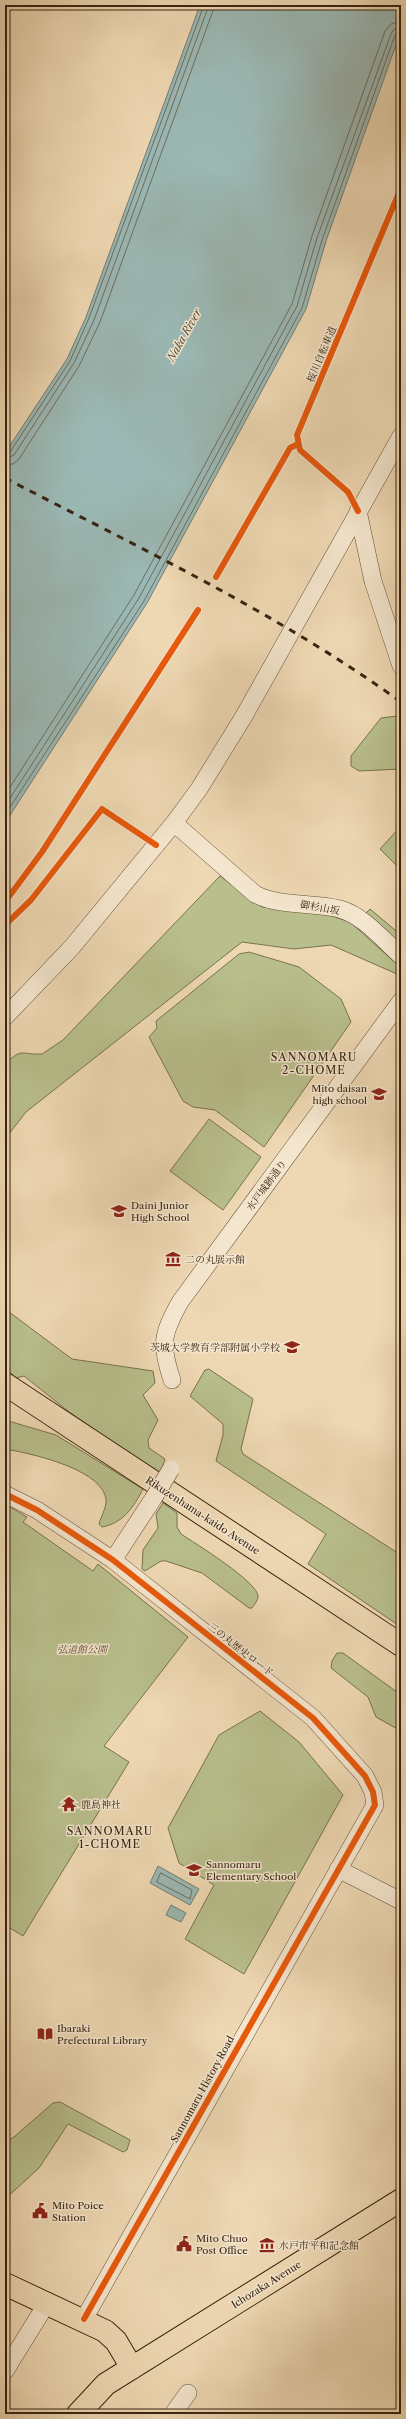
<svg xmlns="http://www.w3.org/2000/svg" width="406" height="2419" viewBox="0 0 406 2419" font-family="'Libre Caslon Text','Noto Serif JP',serif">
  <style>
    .green { fill: #b8bf8c; stroke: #78724e }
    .water { fill: #9bb8b4; stroke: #737d73 }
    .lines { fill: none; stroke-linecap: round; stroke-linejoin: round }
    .shore { stroke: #6a6e62; stroke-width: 1 }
    .minor-casing { stroke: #66513a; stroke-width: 18 }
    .major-casing { stroke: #382411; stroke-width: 24 }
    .highway-casing { stroke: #382411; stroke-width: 24 }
    .minor { stroke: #f4e6ce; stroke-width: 17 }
    .major { stroke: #eed8b3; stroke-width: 22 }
    .highway { stroke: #eed8b3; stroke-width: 22 }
    .rail { stroke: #382411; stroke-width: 3; stroke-dasharray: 7 7; stroke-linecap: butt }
    .minor-bridge-casing { stroke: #66513a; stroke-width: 18; stroke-linecap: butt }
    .minor-bridge { stroke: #f4e6ce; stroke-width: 17 }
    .cycleway-casing { stroke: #f4e6ce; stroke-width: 8 }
    .cycleway { stroke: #e8590c; stroke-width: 6 }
    .labels { text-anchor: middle; stroke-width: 3; stroke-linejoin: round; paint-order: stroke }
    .street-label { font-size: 10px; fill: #382411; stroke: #f4e6ce }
    .poi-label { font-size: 10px; fill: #382411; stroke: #f4e6ce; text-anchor: start }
    .park-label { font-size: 10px; font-style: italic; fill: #584b30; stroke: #f4e6ce }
    .water-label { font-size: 11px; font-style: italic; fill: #565042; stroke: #f4e6ce }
    .neighbourhood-label { font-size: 11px; letter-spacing: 1px; fill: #382411; stroke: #f4e6ce }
  </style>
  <rect width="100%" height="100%" fill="#eed8b3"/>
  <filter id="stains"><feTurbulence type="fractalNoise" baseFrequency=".005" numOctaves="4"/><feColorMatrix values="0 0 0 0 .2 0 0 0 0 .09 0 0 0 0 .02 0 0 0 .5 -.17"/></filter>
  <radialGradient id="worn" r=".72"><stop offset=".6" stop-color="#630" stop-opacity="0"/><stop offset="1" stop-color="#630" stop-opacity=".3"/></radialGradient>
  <!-- green -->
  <path class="green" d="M397,716L401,719V769L359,771L351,766V756L381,718Z
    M401,826V870L380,849Z
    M220,876L262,907L323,913L350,922L399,966L397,974L331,945L294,949L242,942L26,1112L5,1139V1064C23,1047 20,1055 42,1054L63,1040Z
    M370,909L401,935V947L366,917V913Z
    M249,952L299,967L341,999L351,1022L264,1147L215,1110L193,1107L183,1101L149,1037L157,1028L156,1021L239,954Z
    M209,1119L261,1157L223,1210L170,1171Z
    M5,1309L72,1359L153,1371L155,1383L143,1395L158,1420L148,1440L149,1448L165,1459L161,1472H155L68,1411L24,1376L16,1378L5,1367Z
    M209,1369L253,1399L241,1449L243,1454L401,1555V1627L308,1564L326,1534L216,1461L223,1435V1424L190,1396L205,1370Z
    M5,1420L56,1435L143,1489C133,1508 123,1523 102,1527L99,1524C101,1515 109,1505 105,1495C96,1468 30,1453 5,1449Z
    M163,1503L177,1513V1527L181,1534C193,1542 260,1583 258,1597C258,1600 254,1605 252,1608H249L202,1573L166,1561H161L145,1571L142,1569L143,1550L158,1528L156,1514Z
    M5,1504L27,1517L23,1522L93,1571L98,1564L188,1637L104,1746L129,1762L23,1936L5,1925Z
    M337,1653H343L401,1695V1731L376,1717L368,1697L331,1668L332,1661Z
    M260,1711L299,1742L343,1795L244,1974L185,1939L214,1885L179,1863L168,1828L219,1735Z
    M60,2102L130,2140L127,2150L123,2152L68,2124L39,2168L5,2199V2142L14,2137L53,2103Z"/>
  <!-- water -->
  <path class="water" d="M200,5H401V31L326,241L306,309L147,603L5,823V453L67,359L86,317Z
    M158,1866L199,1889L190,1905L150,1883Z
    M171,1905L186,1913L181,1922L166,1915Z"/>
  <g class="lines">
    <!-- shore -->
    <path class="shore" d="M5,454L10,452L70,361L89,318L204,5
      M5,459L14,455L74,363L94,320L209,5
      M5,465L13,464L19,459L79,366L100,322L215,5
      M5,795L134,595L292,304L312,236L385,31L391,24L401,21
      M5,806L139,598L297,306L317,238L391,34L394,29L401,27
      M5,815L144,601L302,308L322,240L395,35L401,32
      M161,1873L192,1890L190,1899L157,1882Z"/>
    <defs>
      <path id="minor" d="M358,511L373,581L401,666
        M174,823L255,894C280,907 312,902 340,909C364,916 383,940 401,956
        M5,1017L72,947L174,823L199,789L244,716L401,436
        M172,1380C160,1344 162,1335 180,1302L401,1001
        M5,1494L37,1510L113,1560L313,1718L365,1776L373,1792L375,1805L84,2319
        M113,1560L153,1499
        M338,1869L401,1901
        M5,2371L47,2303
        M173,2414L188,2393"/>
      <path id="major" d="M5,1384L401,1645"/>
      <path id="highway" d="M5,2284L105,2331L116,2341L132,2368
        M78,2414L106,2384L401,2200"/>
    </defs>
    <!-- minor casing -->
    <use href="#minor" class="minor-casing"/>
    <!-- major casing -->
    <use href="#major" class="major-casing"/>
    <!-- highway casing -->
    <use href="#highway" class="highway-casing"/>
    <!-- minor -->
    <use href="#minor" class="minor"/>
    <!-- major -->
    <use href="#major" class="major"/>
    <!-- highway -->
    <use href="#highway" class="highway"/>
    <!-- rail -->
    <path class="rail" d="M5,478C138,547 279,614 401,702"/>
    <defs>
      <path id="minor-bridge" d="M153,1499L171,1469"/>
    </defs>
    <!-- minor-bridge casing -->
    <use href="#minor-bridge" class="minor-bridge-casing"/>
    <!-- minor-bridge -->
    <use href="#minor-bridge" class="minor-bridge"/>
    <defs>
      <path id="cycleway" d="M358,511L348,492L300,450L297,435L401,188
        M216,577L290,448L298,444
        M5,902L42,852L198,610
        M5,925L31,900L102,809L156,845
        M5,1494L37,1510L113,1560L313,1718L365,1776L373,1792L375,1805L84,2319"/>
    </defs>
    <!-- cycleway casing -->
    <use href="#cycleway" class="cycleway-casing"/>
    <!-- cycleway -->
    <use href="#cycleway" class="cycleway"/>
  </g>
  <!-- icons -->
  <defs>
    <symbol id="school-bare" viewBox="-9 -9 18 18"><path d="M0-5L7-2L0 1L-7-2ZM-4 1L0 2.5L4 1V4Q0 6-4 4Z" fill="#8f2418" stroke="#f4e6ce" stroke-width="2.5" paint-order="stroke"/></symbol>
    <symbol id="museum-bare" viewBox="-9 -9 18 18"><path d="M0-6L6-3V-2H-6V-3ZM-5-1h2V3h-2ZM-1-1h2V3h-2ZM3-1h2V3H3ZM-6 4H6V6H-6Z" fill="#8f2418" stroke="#f4e6ce" stroke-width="2.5" paint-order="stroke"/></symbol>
    <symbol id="temple-bare" viewBox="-9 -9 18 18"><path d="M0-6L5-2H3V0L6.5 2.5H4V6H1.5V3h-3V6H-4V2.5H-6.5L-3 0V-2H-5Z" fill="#8f2418" stroke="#f4e6ce" stroke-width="2.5" paint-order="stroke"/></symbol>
    <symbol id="library-bare" viewBox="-9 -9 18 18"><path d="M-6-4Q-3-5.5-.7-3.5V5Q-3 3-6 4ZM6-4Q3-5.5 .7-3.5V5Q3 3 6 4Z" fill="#8f2418" stroke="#f4e6ce" stroke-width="2.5" paint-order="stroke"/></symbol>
    <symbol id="civic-bare" viewBox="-9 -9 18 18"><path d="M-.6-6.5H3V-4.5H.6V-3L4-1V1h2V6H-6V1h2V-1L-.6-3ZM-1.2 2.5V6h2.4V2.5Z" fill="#8f2418" stroke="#f4e6ce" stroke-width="2.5" paint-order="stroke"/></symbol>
  </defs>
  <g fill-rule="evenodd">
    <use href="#school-bare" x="368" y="1083" width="22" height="22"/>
    <use href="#school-bare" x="108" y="1200" width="22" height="22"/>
    <use href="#museum-bare" x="162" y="1248" width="22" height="22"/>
    <use href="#school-bare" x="281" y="1336" width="22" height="22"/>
    <use href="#temple-bare" x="58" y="1793" width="22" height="22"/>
    <use href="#school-bare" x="183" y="1859" width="22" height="22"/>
    <use href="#library-bare" x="34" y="2023" width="22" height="22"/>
    <use href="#civic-bare" x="29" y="2200" width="22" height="22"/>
    <use href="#civic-bare" x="173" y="2233" width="22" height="22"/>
    <use href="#museum-bare" x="256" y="2234" width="22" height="22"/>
  </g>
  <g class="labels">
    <!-- street labels -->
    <g class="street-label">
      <text transform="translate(321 354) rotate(-67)" y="4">桜川自転車道</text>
      <text transform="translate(320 907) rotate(10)" y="4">御杉山坂</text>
      <text transform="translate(266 1185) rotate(-54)" y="4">水戸城跡通り</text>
      <text transform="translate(203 1515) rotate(33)" y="4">Rikuzenhama-kaido Avenue</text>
      <text transform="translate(241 1649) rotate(38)" y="4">三の丸歴史ロード</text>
      <text transform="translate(202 2089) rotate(-61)" y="4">Sannomaru History Road</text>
      <text transform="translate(266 2284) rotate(-32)" y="4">Ichozaka Avenue</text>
    </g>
    <!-- poi labels -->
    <g class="poi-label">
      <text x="367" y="1092" text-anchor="end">Mito daisan<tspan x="367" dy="12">high school</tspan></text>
      <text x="131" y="1209">Daini Junior<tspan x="131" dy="12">High School</tspan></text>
      <text x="185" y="1263">二の丸展示館</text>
      <text x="280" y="1351" text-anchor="end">茨城大学教育学部附属小学校</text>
      <text x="81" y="1808">鹿島神社</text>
      <text x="206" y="1868">Sannomaru<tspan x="206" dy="12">Elementary School</tspan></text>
      <text x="57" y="2032">Ibaraki<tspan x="57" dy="12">Prefectural Library</tspan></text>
      <text x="52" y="2209">Mito Poice<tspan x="52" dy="12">Station</tspan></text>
      <text x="196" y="2242">Mito Chuo<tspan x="196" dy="12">Post Office</tspan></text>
      <text x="279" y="2249">水戸市平和記念館</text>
    </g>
    <!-- park labels -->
    <g class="park-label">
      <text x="82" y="1653">弘道館公園</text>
    </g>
    <!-- water labels -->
    <g class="water-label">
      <text transform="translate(184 335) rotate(-61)" y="4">Naka River</text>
    </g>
    <!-- neighbourhood labels -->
    <g class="neighbourhood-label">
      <text x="314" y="1061">SANNOMARU<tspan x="314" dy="13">2-CHOME</tspan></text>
      <text x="110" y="1835">SANNOMARU<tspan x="110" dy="13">1-CHOME</tspan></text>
    </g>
  </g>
  <!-- margin -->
  <rect width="406" height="2419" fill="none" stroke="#eed8b3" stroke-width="20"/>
  <rect x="6" y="6" width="394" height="2407" fill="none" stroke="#382411" stroke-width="2"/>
  <rect x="10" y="10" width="386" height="2399" fill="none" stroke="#382411"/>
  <rect width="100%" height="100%" filter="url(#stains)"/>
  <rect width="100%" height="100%" fill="url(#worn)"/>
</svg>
